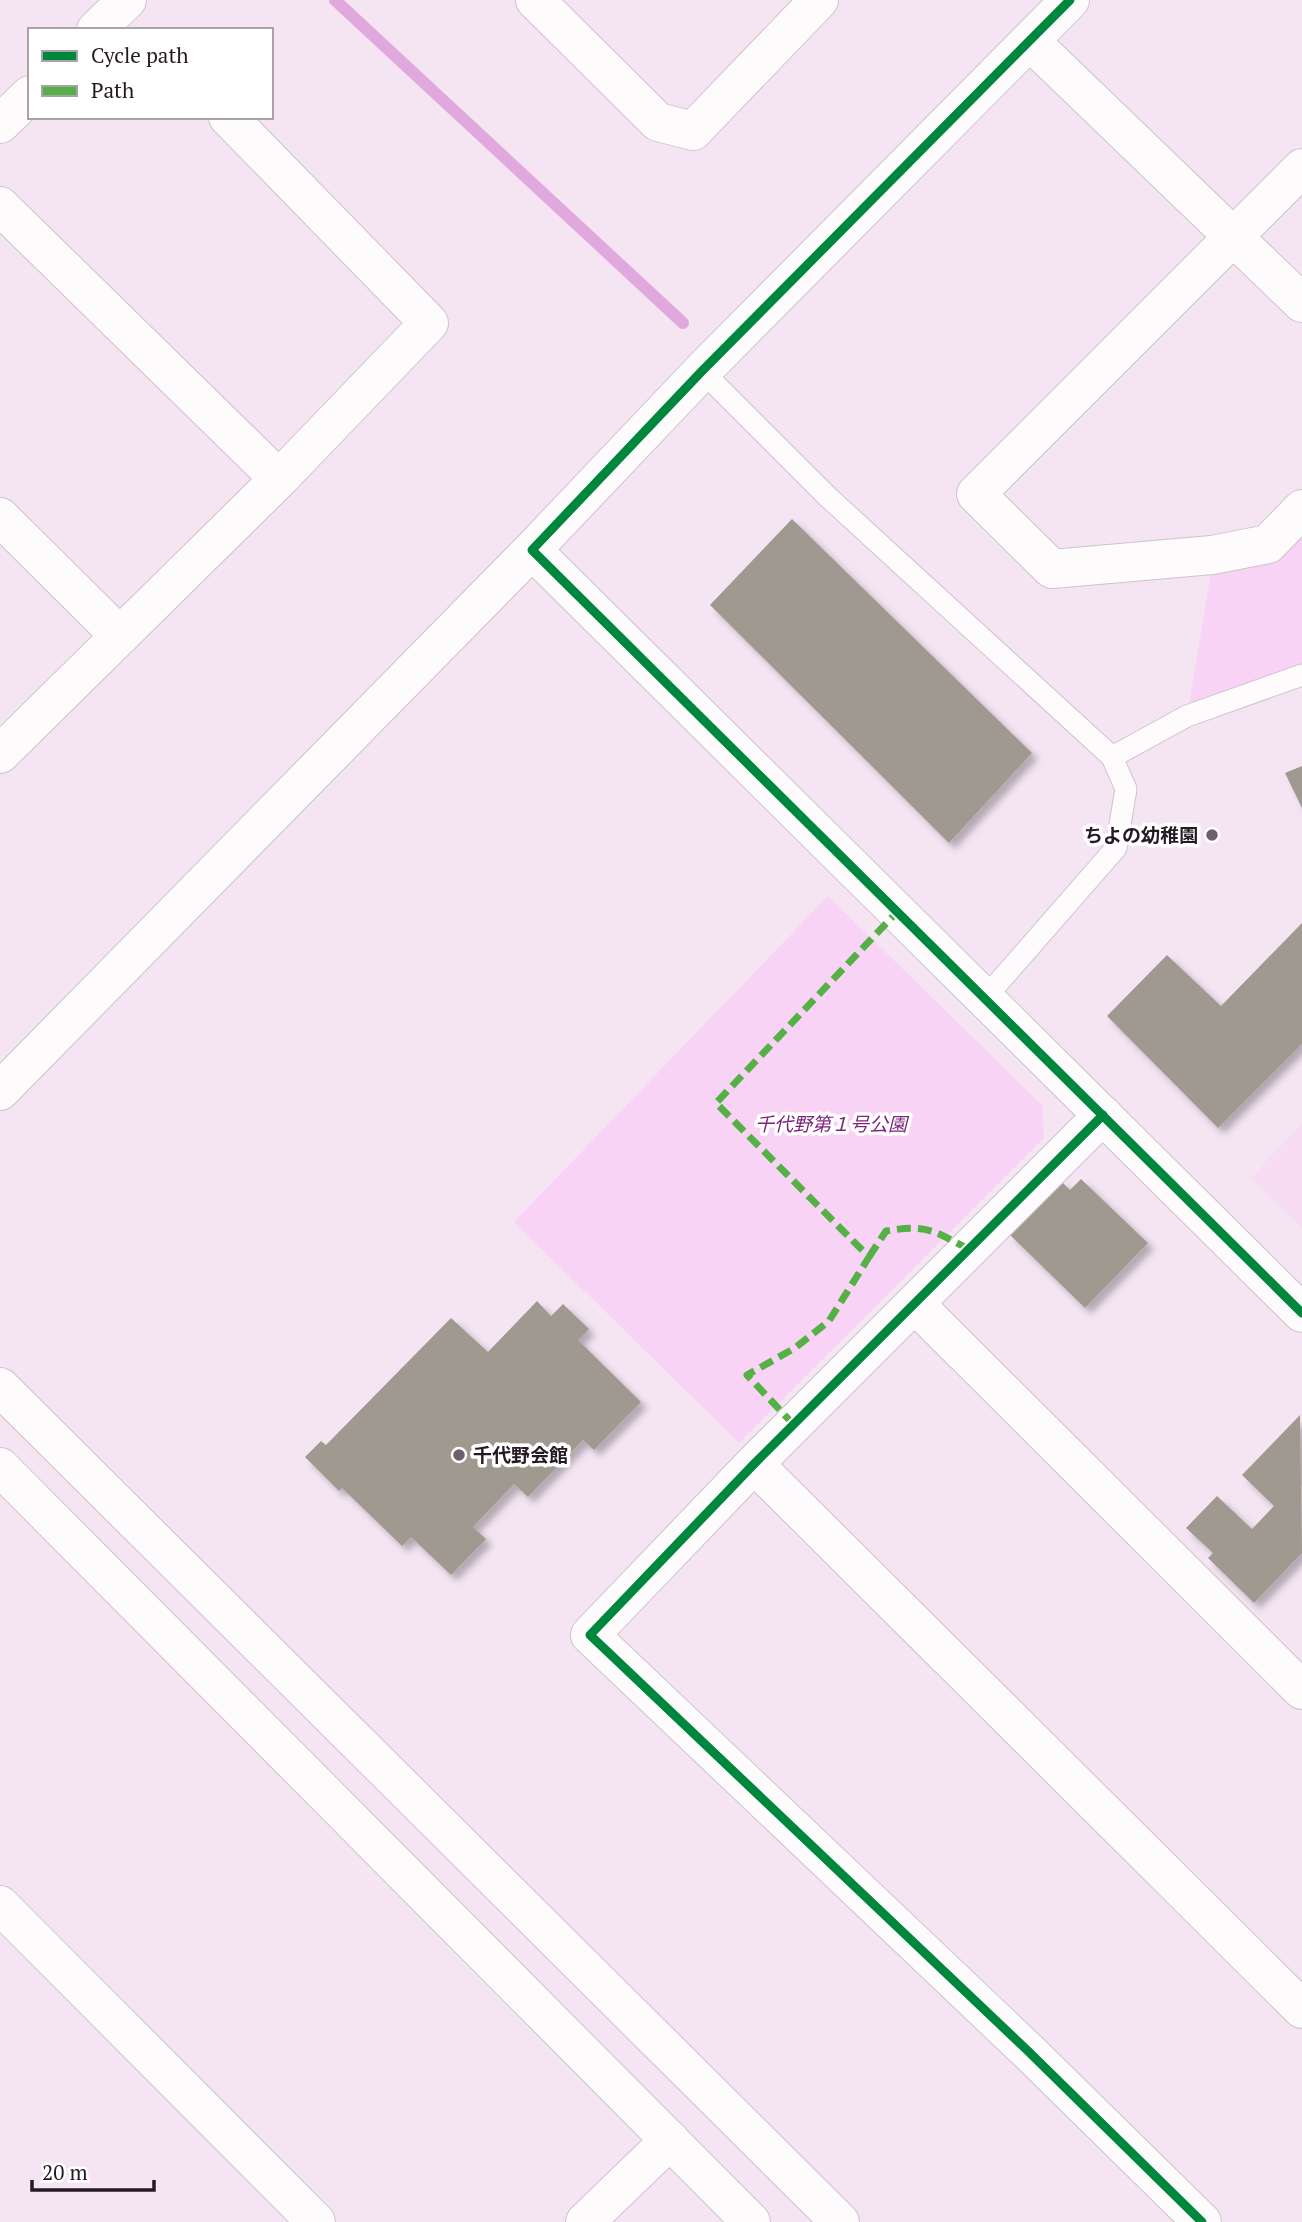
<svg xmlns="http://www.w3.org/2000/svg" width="1302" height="2222" viewBox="0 0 1302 2222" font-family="'PT Serif','Noto Sans JP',serif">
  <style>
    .built { fill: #f7dcf4 }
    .green { fill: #f8d3f5 }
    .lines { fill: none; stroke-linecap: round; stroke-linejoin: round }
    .stream { stroke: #e1a8dd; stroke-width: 12 }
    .building { fill: #a0998f; filter: url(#shadow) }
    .service-casing { stroke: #cec2cd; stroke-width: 23 }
    .minor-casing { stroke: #cec2cd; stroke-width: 40 }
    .tertiary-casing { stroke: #cec2cd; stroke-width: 40 }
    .service { stroke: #fefbfd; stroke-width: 21 }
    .minor { stroke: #fefbfd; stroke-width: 38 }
    .tertiary { stroke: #fefbfd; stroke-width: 38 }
    .quiet { stroke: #55b145; stroke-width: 7; stroke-dasharray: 14 7; stroke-linecap: butt }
    .cycleway-casing { stroke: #fff; stroke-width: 13 }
    .cycleway { stroke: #00873e; stroke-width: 9 }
    .poi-dot { fill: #6e616c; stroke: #fff; stroke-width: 2.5 }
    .labels { text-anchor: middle; stroke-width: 7; stroke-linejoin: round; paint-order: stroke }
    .poi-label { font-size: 19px; font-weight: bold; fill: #251a24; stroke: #fff; text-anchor: end }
    .park-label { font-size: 19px; font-style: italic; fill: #7c247a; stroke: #fff }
  </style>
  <defs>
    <filter id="shadow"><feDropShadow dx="6" dy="6" stdDeviation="3.5" flood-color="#0004"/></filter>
  </defs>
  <rect width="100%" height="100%" fill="#f5e5f3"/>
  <!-- built -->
  <path class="built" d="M1302,1123V1228L1251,1178Z"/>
  <!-- green -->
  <path class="green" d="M1302,527V666L1187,716L1212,568Z
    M828,896L1042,1105L1044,1138L739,1443L514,1222Z"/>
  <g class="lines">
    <!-- stream -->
    <path class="stream" d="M335,0L683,323"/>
  </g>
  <!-- building -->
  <path class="building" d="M792,519L1032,753L949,843L710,605Z
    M1302,766V808L1285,773Z
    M1302,923V1044L1218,1128L1107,1016L1167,955L1221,1006Z
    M1081,1179L1148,1243L1085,1308L1009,1234L1061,1181L1070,1190Z
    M537,1301L551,1316L563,1304L589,1329L578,1340L641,1402L594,1450L583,1440L528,1497L514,1484L473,1527L486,1539L451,1575L411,1537L402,1546L342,1488L339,1491L305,1457L321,1441L326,1445L451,1318L488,1352Z
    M1300,1415L1302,1553L1254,1603L1208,1558L1213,1553L1186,1528L1217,1496L1252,1529L1274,1506L1242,1475Z"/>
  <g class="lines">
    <defs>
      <path id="service" d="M702,371L828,497L1112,757L1126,789L1116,848L985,998
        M1112,757L1187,716L1302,675"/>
      <path id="minor" d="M535,0L658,122L693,131L819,0
        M96,30L127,0
        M1030,41L1302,303
        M0,124L30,95
        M1302,168L976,494L1052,569L1212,555L1268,544L1302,509
        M0,206L279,479
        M0,517L120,636
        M0,754L279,479L429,323L228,117
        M1103,1115L754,1464L590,1635L1029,2052L1202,2222
        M916,1305L1302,1690
        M754,1464L1302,2009
        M0,1905L316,2222"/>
      <path id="tertiary" d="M1070,0L702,371L532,550L1302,1313
        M0,1091L532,550
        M0,1387L840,2222
        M0,1467L751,2222
        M585,2222L670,2140"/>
    </defs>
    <!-- service casing -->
    <use href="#service" class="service-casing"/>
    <!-- minor casing -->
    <use href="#minor" class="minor-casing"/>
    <!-- tertiary casing -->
    <use href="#tertiary" class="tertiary-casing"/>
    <!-- service -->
    <use href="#service" class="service"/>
    <!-- minor -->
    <use href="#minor" class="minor"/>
    <!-- tertiary -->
    <use href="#tertiary" class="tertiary"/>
    <!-- quiet -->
    <path class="quiet" d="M869,1257L886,1231C928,1224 934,1231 970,1250
      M794,1425L747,1375L795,1348L829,1321L869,1257L716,1103L897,912"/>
    <defs>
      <path id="cycleway" d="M1070,0L702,371L532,550L1302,1313
        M1103,1115L754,1464L590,1635L1029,2052L1202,2222"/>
    </defs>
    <!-- cycleway casing -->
    <use href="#cycleway" class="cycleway-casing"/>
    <!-- cycleway -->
    <use href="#cycleway" class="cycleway"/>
  </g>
  <!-- markers -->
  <g class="poi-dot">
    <circle cx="1212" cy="835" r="7"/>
    <circle cx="459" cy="1455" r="7"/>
  </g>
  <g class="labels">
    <!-- poi labels -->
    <g class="poi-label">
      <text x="1198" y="842">ちよの幼稚園</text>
      <text x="473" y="1462" text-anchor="start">千代野会館</text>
    </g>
    <!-- park labels -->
    <g class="park-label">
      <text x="831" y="1131">千代野第１号公園</text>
    </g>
  </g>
  <!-- legend -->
  <rect x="28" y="28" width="245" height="91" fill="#ffffff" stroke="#a8a3a7" stroke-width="2"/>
  <rect x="42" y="51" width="35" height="10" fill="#00873e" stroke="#a8a3a7" stroke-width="2"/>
  <text x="91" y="63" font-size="21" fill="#251a24">Cycle path</text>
  <rect x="42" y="86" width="35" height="10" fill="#55b145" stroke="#a8a3a7" stroke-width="2"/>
  <text x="91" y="98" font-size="21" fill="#251a24">Path</text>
  <!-- scale -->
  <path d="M32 2180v10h122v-10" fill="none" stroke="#251a24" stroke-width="3.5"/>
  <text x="42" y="2180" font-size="21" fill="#251a24" stroke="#ffffff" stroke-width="5" paint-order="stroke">20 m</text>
</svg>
